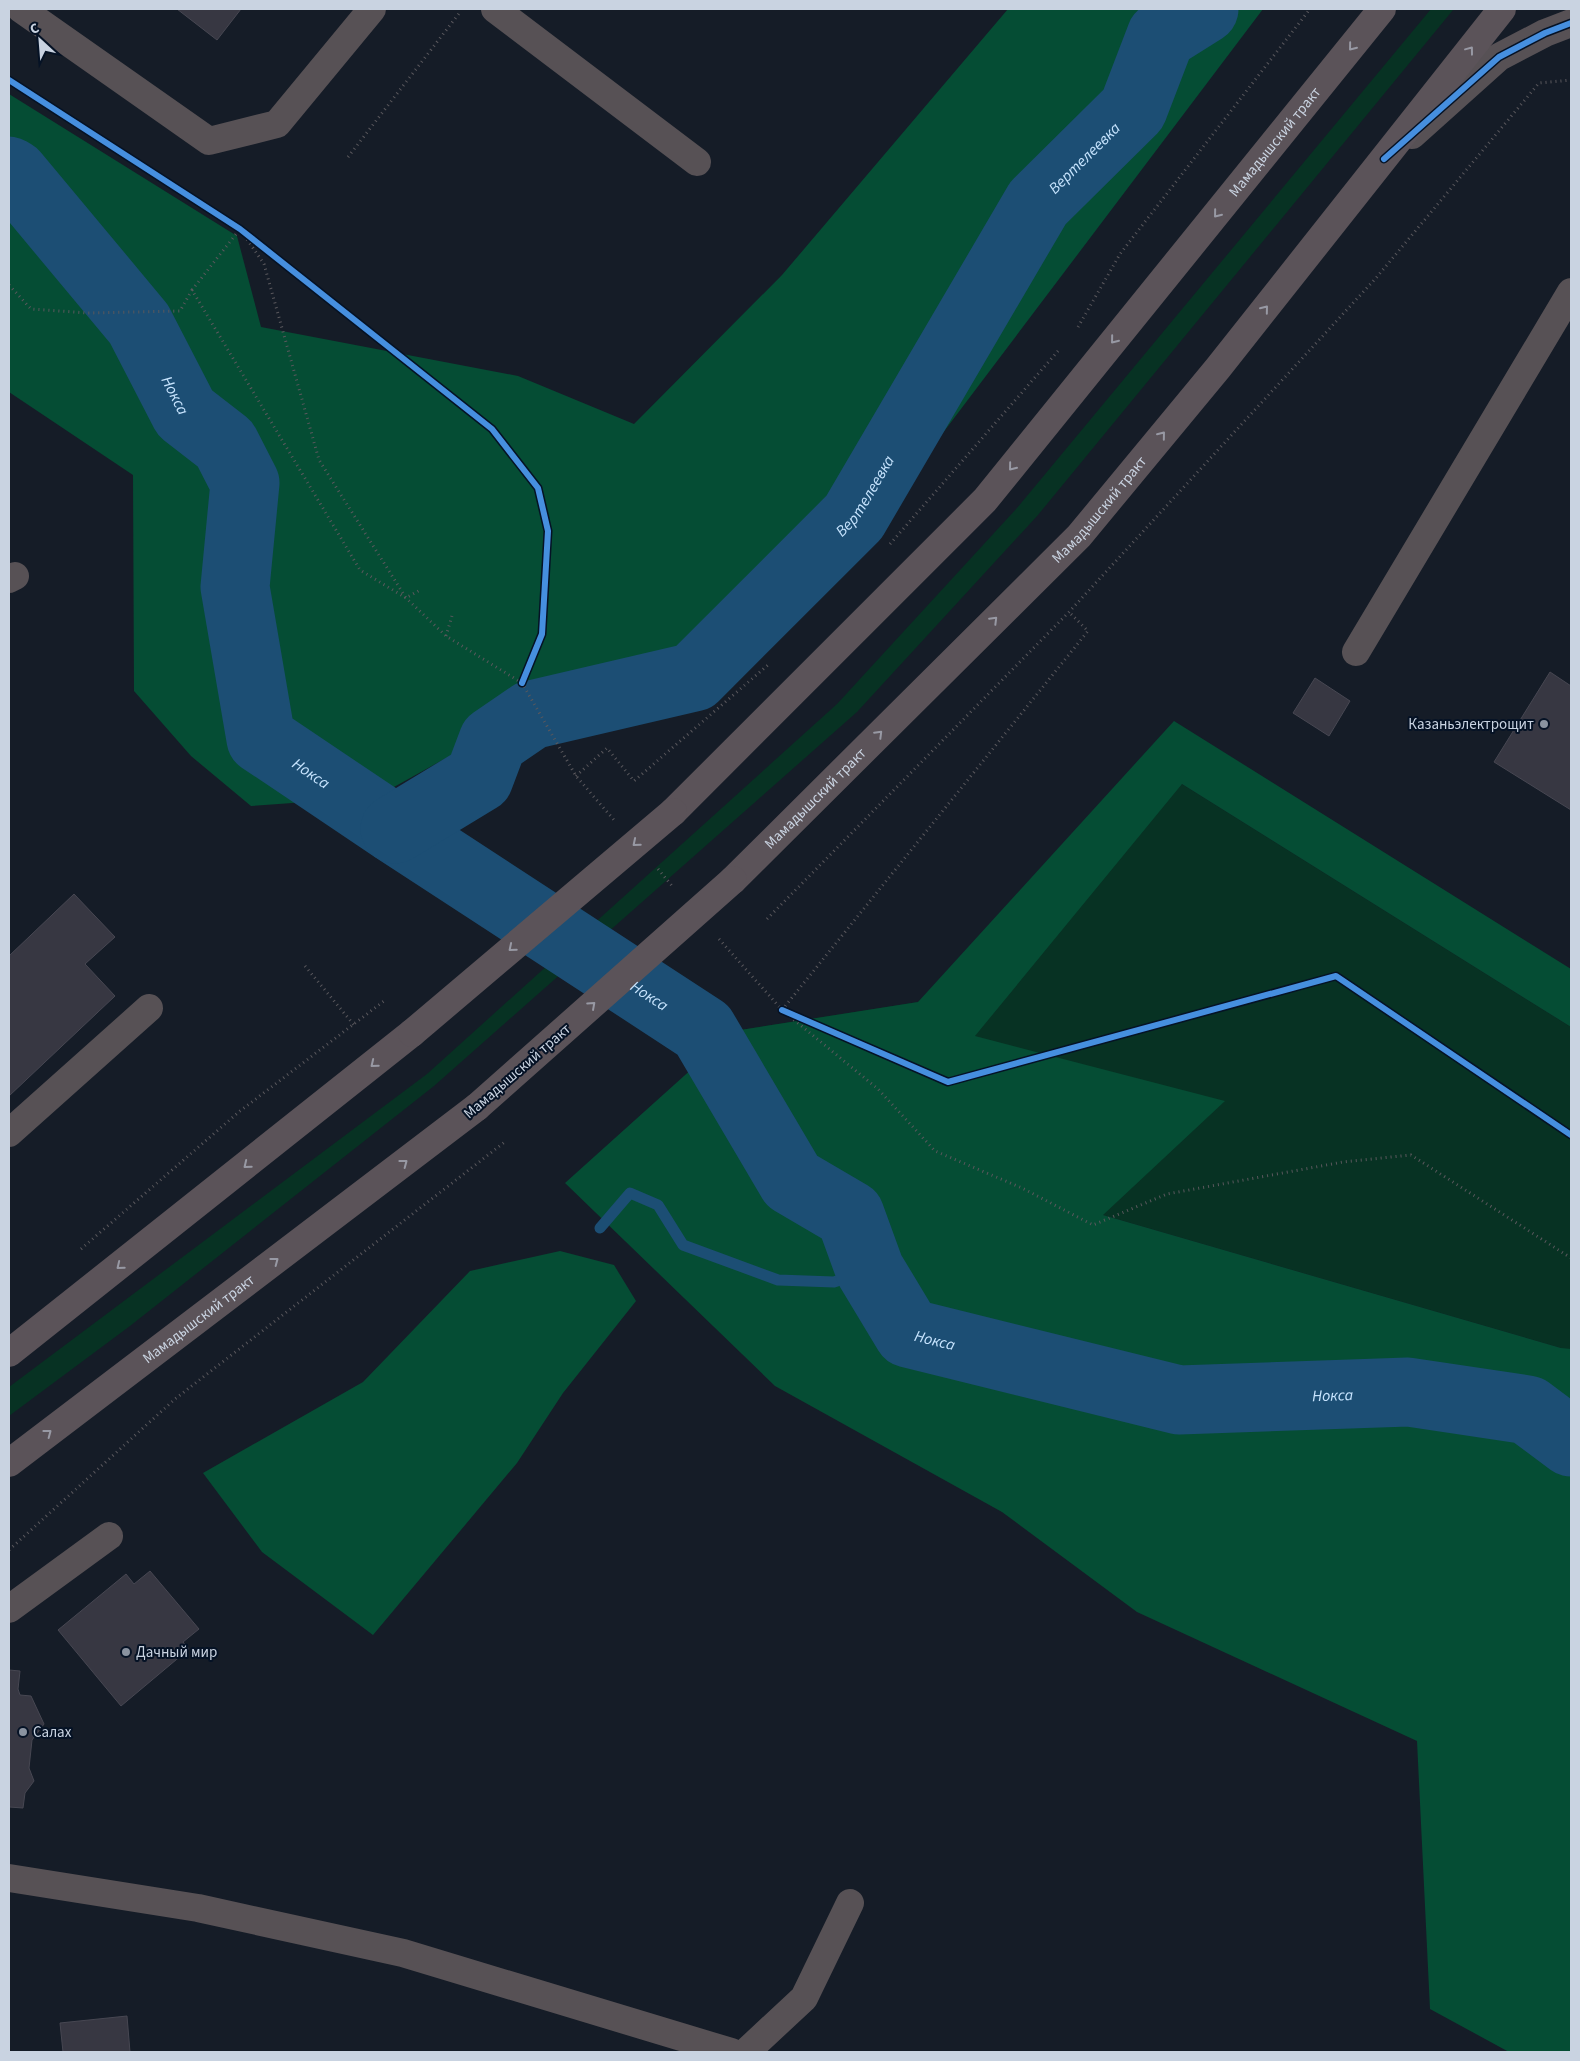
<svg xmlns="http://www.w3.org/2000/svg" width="1580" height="2061" viewBox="0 0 1580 2061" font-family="'Source Sans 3',sans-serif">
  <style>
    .green { fill: #073223 }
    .forest { fill: #054d34 }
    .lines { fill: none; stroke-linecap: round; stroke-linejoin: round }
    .stream { stroke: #1c4e74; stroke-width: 11 }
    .river { stroke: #1c4e74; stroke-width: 69 }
    .building { fill: #373742; stroke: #474752 }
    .path { stroke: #5a585d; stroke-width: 3; stroke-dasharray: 1 4; stroke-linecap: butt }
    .minor { stroke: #575155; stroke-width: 28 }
    .major { stroke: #5b5359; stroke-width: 28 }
    .major-bridge { stroke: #5b5359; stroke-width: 28 }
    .cycleway-casing { stroke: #051225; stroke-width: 9 }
    .cycleway { stroke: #468fdf; stroke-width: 6 }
    .oneway { stroke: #9899a4 }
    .poi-dot { fill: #8a93a0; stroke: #051225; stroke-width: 2 }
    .labels { text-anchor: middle; stroke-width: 4; stroke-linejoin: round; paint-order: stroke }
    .street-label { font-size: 15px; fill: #c9d3e1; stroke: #051225 }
    .poi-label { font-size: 15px; fill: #c9d3e1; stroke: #051225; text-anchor: start }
    .water-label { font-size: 16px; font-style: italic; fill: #c7e4fe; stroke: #051225 }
  </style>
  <rect width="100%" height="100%" fill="#151c27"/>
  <!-- green -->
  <path class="green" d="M1431,9L1453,10L1038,515L857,712L434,1086L130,1326L9,1416V1387L427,1074L837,704L1017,508Z
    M1182,784L1571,1027V1361L1561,1348L1103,1215L734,1031L918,1002Z"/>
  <!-- forest -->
  <path class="forest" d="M1008,9H1263L871,528L660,716L491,733L376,797L251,806L191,756L134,691L133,475L9,392V94L237,236L261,327L518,376L634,424L782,275Z
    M1174,721L1571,969V1027L1182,784L975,1036L1225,1101L1103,1215L1561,1348L1571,1349V2052H1509L1430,2009L1417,1741L1137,1612L1002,1512L775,1386L565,1183L734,1031L918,1002Z
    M560,1251L614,1265L636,1301L563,1393L517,1463L373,1635L262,1552L203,1473L363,1382L470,1271Z"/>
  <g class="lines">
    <!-- stream -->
    <path class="stream" d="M600,1228L630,1193L658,1205L683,1245L778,1280L834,1282L870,1270"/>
    <!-- river -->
    <g class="river">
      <path id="s1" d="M9,171L14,174L139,324L185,413L225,444L245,483L235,587L261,739L395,829L703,1030L792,1181L850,1215L870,1270L908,1333L1179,1400L1408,1392L1528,1410L1571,1442"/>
      <path id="s2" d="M395,829L479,778L493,741L531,715L694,677L854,517L1038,203L1133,109L1161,36L1204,9"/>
    </g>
  </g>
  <!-- building -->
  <path class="building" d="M177,9H241L217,40Z
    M1550,672L1571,686V810L1494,762Z
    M1315,678L1350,701L1329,736L1293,713Z
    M74,894L115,937L85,964L115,996L9,1096V956Z
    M150,1571L199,1629L183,1642L189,1649L121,1706L58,1630L126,1574L134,1584Z
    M9,1670L20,1671L18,1689L20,1695L31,1696L44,1724L32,1740L29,1768L34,1781L25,1793L23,1808L9,1807Z
    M127,2016L130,2052H63L60,2023Z"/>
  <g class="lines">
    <!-- path -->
    <path class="path" d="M348,157L461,11
      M9,285L31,309L88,313L180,311L192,290L360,570L406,598L446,636L522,683L576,776L614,820
      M192,290L240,229L264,264L319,460L406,598L420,590
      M1078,327L1120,254L1310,9
      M890,544L1058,351
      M446,636L452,616
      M576,776L607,748L634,781L768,665
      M658,869L673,887
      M767,919L1069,612L1376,278L1539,83L1571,80
      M719,939L782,1010L878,1089L935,1151L1022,1188L1093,1225L1167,1194L1343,1162L1411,1155L1571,1258
      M305,966L354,1025
      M782,1010L1088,631L1069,612
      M81,1249L240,1111L384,1001
      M9,1550L175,1399L506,1141"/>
    <!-- minor -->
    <path class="minor" d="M21,9L209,141L277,124L372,9
      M495,9L697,162
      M1412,135L1499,57L1545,33L1571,23
      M9,579L15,576
      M1356,652L1571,292
      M9,1133L149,1008
      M9,1609L109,1536
      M9,1878L198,1908L403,1953L731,2052
      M746,2052L804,1998L850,1903"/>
    <!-- major -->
    <g class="major">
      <path id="s3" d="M673,812L985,500L1382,9"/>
      <path id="s4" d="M733,880L1079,536L1218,368L1502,9"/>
      <path d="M9,1353L412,1033"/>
      <path id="s5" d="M9,1463L477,1107"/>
    </g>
    <!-- major-bridge -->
    <path class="major-bridge" d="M412,1033L673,812
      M477,1107L733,880"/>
    <defs>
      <path id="cycleway" d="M9,80L240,229L492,429L538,488L548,531L542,634L522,683
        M1384,159L1499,57L1545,33L1571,23
        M782,1010L948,1082L1336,976L1571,1135"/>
    </defs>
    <!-- cycleway casing -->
    <use href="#cycleway" class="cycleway-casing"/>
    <!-- cycleway -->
    <use href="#cycleway" class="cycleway"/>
  </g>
  <!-- one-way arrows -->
  <defs><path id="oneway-chevron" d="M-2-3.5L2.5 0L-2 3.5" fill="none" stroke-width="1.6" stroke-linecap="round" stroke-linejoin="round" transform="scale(1.25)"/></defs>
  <g class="oneway">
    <use href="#oneway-chevron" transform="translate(1352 47) rotate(129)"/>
    <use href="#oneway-chevron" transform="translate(1470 50) rotate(-53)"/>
    <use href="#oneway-chevron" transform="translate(1217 214) rotate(129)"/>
    <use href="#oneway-chevron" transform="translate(1265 309) rotate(-51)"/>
    <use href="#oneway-chevron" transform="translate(1114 340) rotate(129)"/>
    <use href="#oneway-chevron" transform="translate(1162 435) rotate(-51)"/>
    <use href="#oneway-chevron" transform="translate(1012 467) rotate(129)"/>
    <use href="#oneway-chevron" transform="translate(994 620) rotate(-45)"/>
    <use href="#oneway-chevron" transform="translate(879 734) rotate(-45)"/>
    <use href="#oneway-chevron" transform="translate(636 843) rotate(140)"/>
    <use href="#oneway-chevron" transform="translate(512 948) rotate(140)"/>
    <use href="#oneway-chevron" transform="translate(592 1005) rotate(-42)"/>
    <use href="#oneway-chevron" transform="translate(374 1064) rotate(141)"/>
    <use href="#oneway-chevron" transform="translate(404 1163) rotate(-37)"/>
    <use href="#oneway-chevron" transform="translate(247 1165) rotate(141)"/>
    <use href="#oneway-chevron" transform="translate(275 1261) rotate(-37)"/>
    <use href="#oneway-chevron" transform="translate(120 1266) rotate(141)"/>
    <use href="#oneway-chevron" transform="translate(48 1433) rotate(-37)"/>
  </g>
  <!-- markers -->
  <g class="poi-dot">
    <circle cx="1544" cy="724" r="5"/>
    <circle cx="126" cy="1652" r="5"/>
    <circle cx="23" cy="1732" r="5"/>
  </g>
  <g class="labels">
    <!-- street labels -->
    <g class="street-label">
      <text dy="5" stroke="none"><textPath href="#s3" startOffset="902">Мамадышский тракт</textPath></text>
      <text dy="5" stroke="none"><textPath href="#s4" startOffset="521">Мамадышский тракт</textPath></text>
      <text dy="5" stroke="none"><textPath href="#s4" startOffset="116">Мамадышский тракт</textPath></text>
      <text transform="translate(517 1071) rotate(-41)" y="5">Мамадышский тракт</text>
      <text dy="5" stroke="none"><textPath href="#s5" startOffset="238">Мамадышский тракт</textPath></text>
    </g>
    <!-- poi labels -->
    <g class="poi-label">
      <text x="1534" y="729" text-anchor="end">Казаньэлектрощит</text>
      <text x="136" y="1657">Дачный мир</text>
      <text x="33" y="1737">Салах</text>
    </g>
    <!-- water labels -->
    <g class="water-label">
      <text dy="6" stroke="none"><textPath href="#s2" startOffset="1006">Вертелеевка</textPath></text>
      <text dy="6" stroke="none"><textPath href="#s1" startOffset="281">Нокса</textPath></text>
      <text dy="6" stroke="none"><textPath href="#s2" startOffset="601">Вертелеевка</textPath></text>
      <text dy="6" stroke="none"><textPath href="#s1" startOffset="715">Нокса</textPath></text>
      <text dy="6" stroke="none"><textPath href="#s1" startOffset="1120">Нокса</textPath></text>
      <text dy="6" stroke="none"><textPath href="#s1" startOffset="1586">Нокса</textPath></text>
      <text dy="6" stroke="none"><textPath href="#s1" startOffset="1991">Нокса</textPath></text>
    </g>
  </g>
  <!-- border -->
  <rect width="1580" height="2061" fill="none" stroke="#c9d3e1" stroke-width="20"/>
  <!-- north arrow -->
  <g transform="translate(40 40) rotate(334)" stroke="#051225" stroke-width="4" paint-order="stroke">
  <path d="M0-4L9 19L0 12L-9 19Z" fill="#c9d3e1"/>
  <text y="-8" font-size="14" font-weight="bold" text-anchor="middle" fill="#c9d3e1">С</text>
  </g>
</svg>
